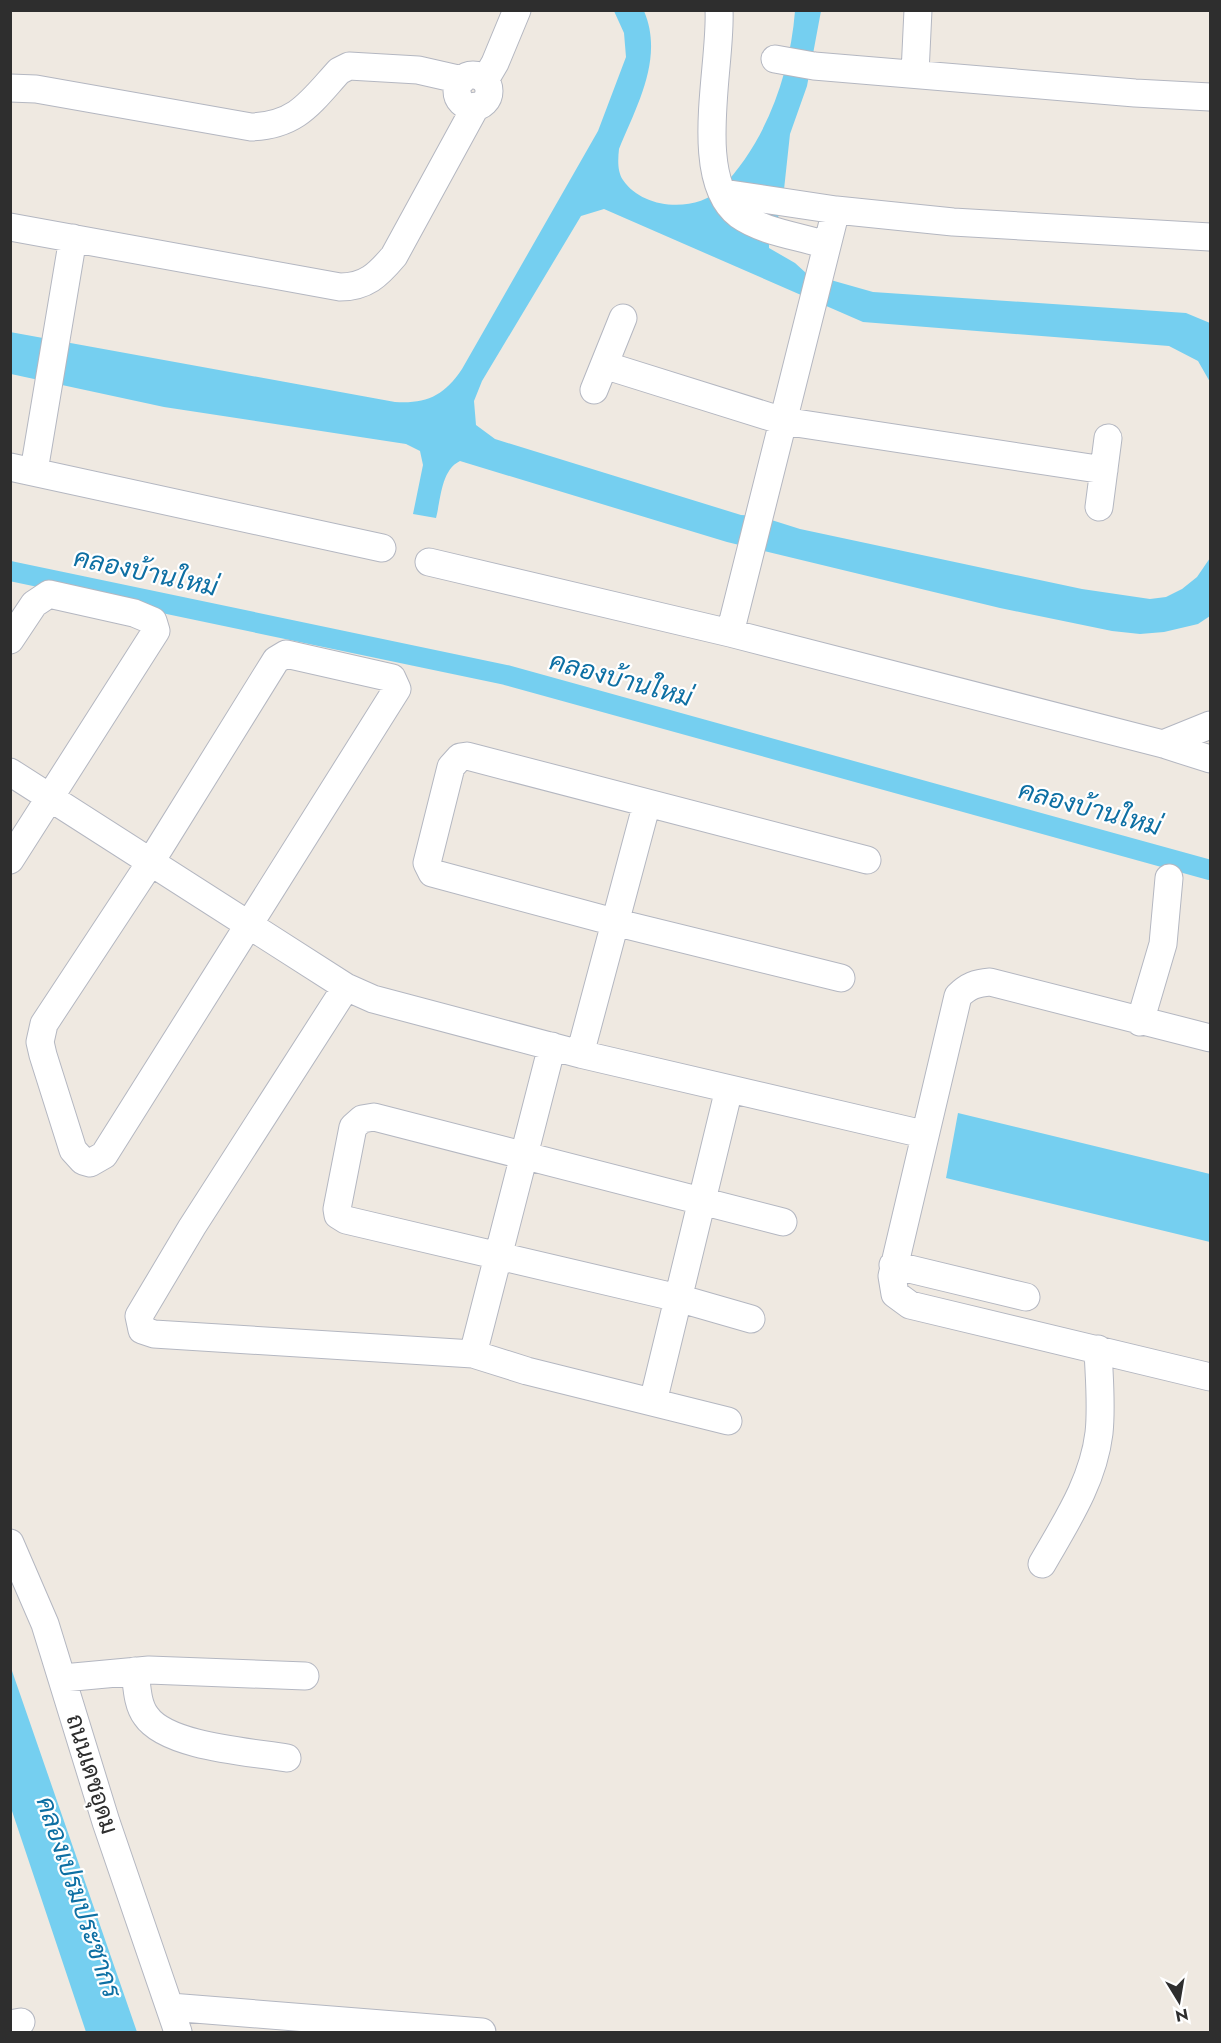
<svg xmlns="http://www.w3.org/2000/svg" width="1221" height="2043" viewBox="0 0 1221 2043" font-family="Jost,Sarabun,sans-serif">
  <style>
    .water { fill: #75cff0 }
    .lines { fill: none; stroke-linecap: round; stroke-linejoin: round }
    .canal { stroke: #75cff0; stroke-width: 20 }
    .minor-casing { stroke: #b4b7c1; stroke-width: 29 }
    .minor { stroke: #fff; stroke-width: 27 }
    .labels { text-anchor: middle; stroke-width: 4.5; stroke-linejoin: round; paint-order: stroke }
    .street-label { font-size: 24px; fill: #2e2e2e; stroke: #fff }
    .water-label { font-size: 26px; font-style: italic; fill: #0d6fa3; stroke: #fff }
  </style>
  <rect width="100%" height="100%" fill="#efe9e1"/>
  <!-- water -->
  <path class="water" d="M614,11H644C664,58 637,105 619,149C618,159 617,171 623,180C643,210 697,213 721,188C766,142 790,75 795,11H821L807,86L790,134L782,208L769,238V248L795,263L806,273L873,292L1186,313L1210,323V382L1198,361L1169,346L863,322L604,209L581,216L482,381L474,401L476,425L495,439L741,515L759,516L800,529L1082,589L1150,599L1166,597L1182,589L1197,577L1210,558V616L1198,624L1164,632L1140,634L1112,631L1000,608L727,542L460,461C441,470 441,499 436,518L413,514L423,465L420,451L406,444L164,407L11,374L10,332L395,402C426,404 444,396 462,369L598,131L626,57L624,33Z
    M958,1113L1210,1174V1242L946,1178Z
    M10,1668H11L137,2032H86L11,1808Z"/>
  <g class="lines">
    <!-- canal -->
    <path class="canal" d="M10,571L506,675L1210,870"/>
    <defs>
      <path id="minor" d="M719,10C722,64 691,179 739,215C763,232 799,236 826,245
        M775,59L814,66L1135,93L1210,97
        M915,73L918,10
        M457 91a16 16 0 1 1 32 0a16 16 0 1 1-32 0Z
        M485,80L495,63L517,10
        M10,88L36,89L251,127C297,125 310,103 339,71L349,66L418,70L462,80
        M723,193L836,210
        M10,227L340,287C366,287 378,275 394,256L476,106
        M604,365L783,421L1104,470
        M594,390L623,318
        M10,467L382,548
        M34,471L73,238
        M1099,507L1108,438
        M429,562L730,633L1163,744L1210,759
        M730,633L836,210L953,222L1210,237
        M10,640L34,604L49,594L134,613L153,621L156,631L10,860
        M286,654L392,678L397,689L104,1155L90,1163L83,1161L73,1150L43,1055L40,1042L44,1024L150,863L276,660Z
        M1163,744L1210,725
        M10,772L346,987L373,999L580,1054L923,1134
        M841,978L614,922L432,873L427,863L451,767L460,757L467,756L867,860
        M346,987L192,1227L139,1316L142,1330L154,1334L473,1354L527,1371L728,1421
        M1140,1022L1163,944L1169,878
        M1210,1038L990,982C976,983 968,986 958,996L892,1276L895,1294L910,1305L1210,1377
        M580,1054L647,803
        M893,1265L1026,1297
        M751,1319L678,1298L346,1220L338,1215L337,1209L353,1127L362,1119L374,1117L783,1222
        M473,1354L552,1046
        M653,1402L729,1089
        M10,1543L45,1624L106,1822L178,2032
        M1042,1564C1066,1522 1093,1482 1099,1433C1102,1405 1099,1377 1098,1349
        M135,1671C137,1686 137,1704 146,1716C167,1747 252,1752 287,1758
        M63,1678L149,1670L305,1676
        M170,2007L482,2032
        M10,2024L21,2022"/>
    </defs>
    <!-- minor casing -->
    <use href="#minor" class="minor-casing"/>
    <!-- minor -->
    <use href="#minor" class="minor"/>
  </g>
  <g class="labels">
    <!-- street labels -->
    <g class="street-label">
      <text transform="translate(92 1774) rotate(73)" y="8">ถนนเดชอุดม</text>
    </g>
    <!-- water labels -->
    <g class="water-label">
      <text transform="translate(146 572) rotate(12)" y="9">คลองบ้านใหม่</text>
      <text transform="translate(621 679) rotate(15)" y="9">คลองบ้านใหม่</text>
      <text transform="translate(1090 808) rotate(15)" y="9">คลองบ้านใหม่</text>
      <text transform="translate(79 1897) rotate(71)" y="9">คลองเปรมประชากร</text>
    </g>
  </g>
  <!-- border -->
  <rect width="1221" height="2043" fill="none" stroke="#2e2e2e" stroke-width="24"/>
  <!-- north arrow -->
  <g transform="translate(1179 2001) rotate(169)" stroke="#ffffff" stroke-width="4.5" paint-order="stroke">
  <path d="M0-4.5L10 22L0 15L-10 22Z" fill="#2e2e2e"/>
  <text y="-9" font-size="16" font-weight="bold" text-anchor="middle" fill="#2e2e2e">N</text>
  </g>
</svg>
